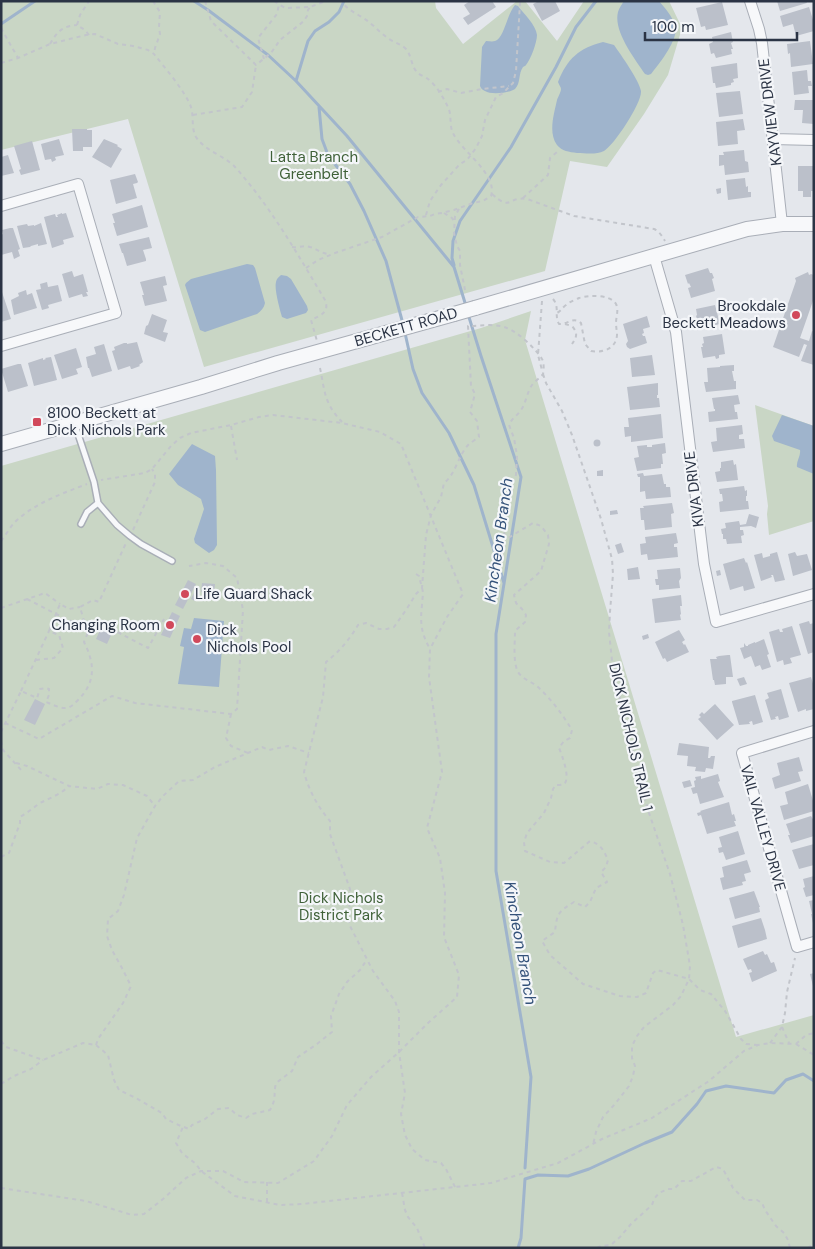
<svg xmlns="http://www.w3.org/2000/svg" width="815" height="1249" viewBox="0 0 815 1249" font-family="'DM Sans',sans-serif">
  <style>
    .green { fill: #c9d6c5 }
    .water { fill: #9fb4cc }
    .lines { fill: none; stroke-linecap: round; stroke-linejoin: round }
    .stream { stroke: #9fb4cc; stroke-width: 3 }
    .building { fill: #bbc0ca }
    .service-casing { stroke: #a9aeb7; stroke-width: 8 }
    .minor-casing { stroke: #a9aeb7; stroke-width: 12 }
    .tertiary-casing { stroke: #a9aeb7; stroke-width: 16 }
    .path { stroke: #c2c5cb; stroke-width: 2; stroke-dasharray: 4 4; stroke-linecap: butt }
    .service { stroke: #f7f8fa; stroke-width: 5 }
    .minor { stroke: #f7f8fa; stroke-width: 10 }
    .tertiary { stroke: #f7f8fa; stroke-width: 14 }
    .tertiary-bridge-casing { stroke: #a9aeb7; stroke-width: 16; stroke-linecap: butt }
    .tertiary-bridge { stroke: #f7f8fa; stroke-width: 14 }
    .poi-dot { fill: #d1495b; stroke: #f4f6f9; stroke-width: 2 }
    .labels { text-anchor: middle; stroke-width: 4.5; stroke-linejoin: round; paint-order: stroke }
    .street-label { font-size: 15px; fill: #2b3445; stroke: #f4f6f9 }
    .park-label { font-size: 15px; fill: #3f6138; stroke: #f4f6f9 }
    .poi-label { font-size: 15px; fill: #2b3445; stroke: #f4f6f9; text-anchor: start }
    .water-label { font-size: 16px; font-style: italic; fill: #34527a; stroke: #f4f6f9 }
  </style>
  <rect width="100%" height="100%" fill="#e4e7ec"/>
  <!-- green -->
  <path class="green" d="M1,1H435L436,8L463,44L517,1H525L557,41L584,1H669L682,28L668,75L644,114L607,167L570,161L545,271L204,367L128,119L1,150Z
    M531,311L525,340L736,1037L814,1015V1248H1V466L481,328Z
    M755,405L814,426V521L769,535L767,514L768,506Z"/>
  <!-- water -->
  <path class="water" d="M624,1H659C665,8 672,16 675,25C680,38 659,64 651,74L648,75L645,74C635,59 613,31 618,12C619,8 622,4 624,1Z
    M515,5L518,6C524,14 536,25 537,35C537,42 531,59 526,65C526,66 524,66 523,67C518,74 521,83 515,89C509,93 491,95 485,91C482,90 481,88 480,86L482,47L486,41C489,41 492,42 495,41C504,39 507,14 515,5Z
    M603,42L614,45C621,55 639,80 641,91C642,103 614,145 604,151C596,155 585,153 577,153C569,152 562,151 557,145C548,133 554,114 557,100C558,97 561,92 561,89C561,87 559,85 558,82C567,59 579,48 603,42Z
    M247,264L253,265L255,268L265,303C264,308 261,311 257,314L205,332L200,330L185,285L186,283L191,279Z
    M281,275L287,276L291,279L307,306L308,310L306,313L287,319L282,317C280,310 274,289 276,282C277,278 278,278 281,275Z
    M782,415L814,426V474L797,467C796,461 801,456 800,450L774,441L772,436Z
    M192,444L215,456L216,470L217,545L214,550L209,553L195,543L194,539L204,509L201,499L178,485L169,474Z
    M194,618L224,621L219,687L178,684L184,647L180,646L184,628L191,629Z"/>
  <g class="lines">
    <!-- stream -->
    <path class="stream" d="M194,1L208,10L268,55L296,81L347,136L454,267L466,306
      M1,24L35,1
      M296,81L308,41L315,31L329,22L339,12L344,1
      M319,107L322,139L328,155L350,184L364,211L386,261L403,324
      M454,265L452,258L453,241L460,221L511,147L556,67L576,27L596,1
      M468,314L481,356L521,477L496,634V871L531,1077L525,1168
      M405,333L413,369L422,393L449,433L474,485L504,583
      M518,1248L521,1238L525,1179L538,1175L568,1176L589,1169L645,1143L672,1132L697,1104L706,1091L726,1086L774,1093L786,1080L803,1074L814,1081"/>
  </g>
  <!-- building -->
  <path class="building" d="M470,1H492L496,7L468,25L463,18L470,14L464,5Z
    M539,1H555L560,11L542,21L533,4Z
    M777,1H806L807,3L780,11Z
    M722,2L728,25L706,30L705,26L701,27L696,8Z
    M809,7L814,23V31L796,36L793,24L783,27L780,16Z
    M731,32L733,42L731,43L733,49H731L732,54L716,58L714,53L711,54L709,44L713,42L712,37Z
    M810,41L813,64L791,67L790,53L788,54L787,44Z
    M737,63L738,78L733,79L734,82L731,83V85L716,88L715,83H713L711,67Z
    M807,70L808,81H811L812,86H808L809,93L794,95L792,72Z
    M740,91L743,114L719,117L716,93Z
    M795,100H814V124L802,123L803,110H794Z
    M743,119L745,130L737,131L738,144L718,146L716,122Z
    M72,129H87V130H92V147H83V151H73Z
    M59,139L64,155L55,157L56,160L52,162L51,159L45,160L41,144Z
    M104,139L118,145L117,146L122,149L111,168L92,157Z
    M32,141L40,170L21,175L19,170L21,169L14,146Z
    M744,150L745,161L748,162L749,172L725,175L724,165L719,166V155H724L723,152Z
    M8,155L14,173L1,176V157Z
    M798,166H814V191H811V197H803V191H798Z
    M135,174L138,182L137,183L133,184L137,198L116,204L110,180Z
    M745,178L746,187L748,186V192H751V197L728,200L726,180Z
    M721,188V193L717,194L716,189Z
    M142,205L148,227L117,236L113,223H115L112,214Z
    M62,213V214L66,213L74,237L63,240L64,244L52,248L44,217L55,214L56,217H58L57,215Z
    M41,223L47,244L38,246V244L31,246L30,247L23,248L17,226L27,224L28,226L34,225V226Z
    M10,228H13L20,249L18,250L20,256L14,259L12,252L1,255V235L3,234L2,230Z
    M149,237L152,248L143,250L146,259V261L127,266L123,253H122L119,244Z
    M708,268L710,273H712L714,278L712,279L715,291L691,298L688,288L691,287L689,283L688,284L685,275Z
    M72,271L74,277L83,274L88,292H86L88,296L83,297L82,294L69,298L62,274Z
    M808,272L809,275L811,274L814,275V298L800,338L809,341L812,331L814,332V365L801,361L807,345L804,344L799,357L773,347L796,281L795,278Z
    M165,276L167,285L163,286L167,301L145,306L142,295H144L140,282Z
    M47,282L48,287L58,285L62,301L48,305L49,308L42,310L36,290L41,289L40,284Z
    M1,289L11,319L1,322Z
    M26,290L27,295L32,293L37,308L14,315L11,300L19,296L18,293Z
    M715,305L720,324L698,329L695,319H697L696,316L697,315L696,309Z
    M152,314L167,320L163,332L168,333L165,342L144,334L146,326L148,325Z
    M647,316L650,327L643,329L644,333L642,334L643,336H645L647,343L630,349L627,347L626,344L628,341L623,324Z
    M722,334L725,354L719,355V358L716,359L715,356L703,358L701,347H703L702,344L704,343L703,337Z
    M137,342L143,362L139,365L140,366L132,369H131L130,366L118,370L112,351L115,350L114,347L124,343H127V344Z
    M104,344L112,371L92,377L89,368H88L86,357L96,354L94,347Z
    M76,348L82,367L76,369L78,374L62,379L54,355Z
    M652,355L655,375L632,377L630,358Z
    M51,357L57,380L34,386L28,363L43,358V360L46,359L45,358Z
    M18,364H21L28,386L8,392L1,369Z
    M734,365V371H732L734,381H736V389L706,392L704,382H708L707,368L720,367V366Z
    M658,383V395H657V398H659L660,407L630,410L627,387Z
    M738,395L740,404L734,405L735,412H737L738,419L709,422L708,412L715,411V409H714L712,398Z
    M661,414L663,438L631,442V436L625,437L624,427H629L628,418Z
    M742,425L743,434L739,435V439H744L745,448L713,452L711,442L717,441L716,428Z
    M593.5 443a3.5 3.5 0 1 1 7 0a3.5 3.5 0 1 1-7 0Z
    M665,443L666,453L662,454L663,464H661V468L637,471L634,458L639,457L637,446L647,445V447H652V445Z
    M733,460L734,465L736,464L738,480L717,482L715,472L720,471V468H721V462Z
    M603,470V476H597V471Z
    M643,473L644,476L662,474L664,484H666V487H670L671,497L646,499L645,491L640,492V477H638L637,474Z
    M744,486L745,491L747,490V496H746V501H748L749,509L720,512L719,502L723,501L722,494H720L719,489Z
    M672,503L674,513L671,514L672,527L645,530L644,520H641L640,508H644L643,506Z
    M617,510L618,514L610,515V511Z
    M749,514L759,517L756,528L751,526L740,527V530H743L744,535L741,536L742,543L727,544L726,539H723V534H722L721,529L726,528L725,523L739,521L740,525L746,524Z
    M676,533L678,543L674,544V547H677L678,557L648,560L647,554L641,555L640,544L646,543L645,537Z
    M621,543L624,552L618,554L615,545Z
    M777,552L785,580L775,582L773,575H771L772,577L761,581L754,555L762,553L763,558L770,556V554Z
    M795,552L797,556L807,554L812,570L793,576L788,554Z
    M744,558L746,563L747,562L755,588L744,591L743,586L730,590L723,564Z
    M638,567L640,579L628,580L627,569Z
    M680,568L681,578L679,581L680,588L659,590V585H656L655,579H658L657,570Z
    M720,570L721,575L717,576L716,571Z
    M188,580L196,584L183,609L175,605Z
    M202,583L215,584L214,593L201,592Z
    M195,591L199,594L195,601L191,599Z
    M681,595L682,606H680L681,614L680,615L681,620L655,623L652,599Z
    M172,612L180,616L170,638L161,635Z
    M809,621L810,624L814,623V652L808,654L799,624Z
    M792,626L801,655L790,658L792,663L784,665L783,660L777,662L769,632L779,629L780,632H783L782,629Z
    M101,628L112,633L107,644L96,639Z
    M679,630L685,640L682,642L684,645L685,644L689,652L667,662L665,658L663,659L655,642Z
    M648,634L649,638L643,640L642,636Z
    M764,639L769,654L767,655L771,667L762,670L760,665L755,667L751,656L744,659L740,648L744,647V643L746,646H748V645L755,642V643Z
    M728,655H730L733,677H726V684L715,685L714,680H713L710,659H717L716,657L719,656Z
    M744,677L747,684L740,686L737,679Z
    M811,677L814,687V709L806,711V709L798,712L789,683Z
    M781,689L789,717L779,720L778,716L775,717L776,719L771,720L765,700L769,698L767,693Z
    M755,695L763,722L753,725L752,721L749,722L750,724L739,725L732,702V701Z
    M35,699L45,704L35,725L24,720Z
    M715,704L734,725L717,740L698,719L701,717L699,715L702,712L704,714Z
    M679,743L709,747L708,758H710L711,756H715L713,769L706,768L705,772L695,771L696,767L687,766L688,756L677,755Z
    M799,757L803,771L798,772L801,781L775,789L772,778L780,775L777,763Z
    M718,774L720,781L718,782L724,797L700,804L697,793L693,794L691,788L695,787L694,781L696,780L695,777L701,776V779Z
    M690,780L692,786L684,788L682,782Z
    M808,784L814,804V811L784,820L780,806L788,804L785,792Z
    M729,802L732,815L734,814L736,821H734L736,826L707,834L701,815L698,816L697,813L701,812L700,811Z
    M811,816L814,821V836L791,843L788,835H790L786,824Z
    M738,831L745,854L726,860L723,852L719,853L718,848L722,847L719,837Z
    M814,844V865L799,869L792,850Z
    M747,860L751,872L744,874L746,881L742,882L743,885L723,890L720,878L724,877L722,867Z
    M814,876V895L806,897L803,888L805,887L803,879Z
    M754,891L760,907H759L760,912L735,919L729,898Z
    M814,900V923H813L811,914H812L809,901Z
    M761,918L765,930L767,939L738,948L732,926Z
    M763,951L765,955L767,954L771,963L774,962L777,971L752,982L749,973L752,972L751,969L748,970L743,959Z
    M814,973V986H813L810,974Z"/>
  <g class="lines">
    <defs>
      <path id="service" d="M75,425L94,482L98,503L117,525L130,536L141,544L172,561
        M81,524L87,512L98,503"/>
      <path id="minor" d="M750,1L759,29L762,43L782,224
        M773,139L814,140
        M1,206L78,184L116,313L1,346
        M654,256L676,332L704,564L716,622L814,594
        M814,731L742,753L797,947L814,942"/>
      <path id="tertiary" d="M475,308L747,229L782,224H814
        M1,444L201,387L278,363L454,314"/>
    </defs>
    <!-- service casing -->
    <use href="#service" class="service-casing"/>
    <!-- minor casing -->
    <use href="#minor" class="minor-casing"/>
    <!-- tertiary casing -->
    <use href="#tertiary" class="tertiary-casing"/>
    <!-- path -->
    <path class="path" d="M153,1L160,12L159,27L160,34L155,48L154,54
      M205,1L211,21L256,65L271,53L280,40L304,21L307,16L308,10L310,7
      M274,1L285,8L310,7L326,1
      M1,28L18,58
      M89,35L85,30L77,25L80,15L89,1
      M50,44C57,32 62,26 77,25
      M264,59L258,38L277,14L279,4
      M1,63L18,58L50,44L86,35L95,34L118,44L133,46L148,50L154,54C165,68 185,91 191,107C194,117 191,128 196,137C205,151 225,156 235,167C271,207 298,255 325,300C330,312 320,316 311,320L317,341
      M438,92L447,89L461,93L482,89L509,86
      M193,115L242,107L252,92L256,65
      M492,194C512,212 507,196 527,199L574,216L654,229C659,231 662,236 665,241
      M523,198L548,175L550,158L557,152
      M459,209L455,216L454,233L457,246L460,251V265L465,290
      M444,213L452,218L454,221
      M426,215L430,201L441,185L460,164L467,160L476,148L482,136L485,120L496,97L503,93L513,83L516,71L520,3L519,1
      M292,247C298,248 304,245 310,247C317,249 322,254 330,254
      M306,268L318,260L335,253L382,237L418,217L430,216L435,214L442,213L454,210L473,203L483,201L491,196C498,174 461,151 453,133C449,125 452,115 448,107C443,97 436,85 428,79C425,77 420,75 418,73C411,67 412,56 406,49C401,44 395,43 389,39C382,34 376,28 369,22C363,17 355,14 349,9C346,7 344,4 341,1
      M553,299C560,307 554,316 559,324C567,325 573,316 581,323L585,344L591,351C603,353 616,349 617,335C617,331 616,327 616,323C616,317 619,310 616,304C610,294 589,295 579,298C575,300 569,302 566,305C562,308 561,311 557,313
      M542,301L538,355L542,370
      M565,324L572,326C578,333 577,337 572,344
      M320,368C325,392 324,403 342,422
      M543,374L546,383L562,411L572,435L601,519L612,559L613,574L610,612L609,632L613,670L640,782L649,813L670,874L683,925L690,966L689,979L681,996L673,1005L644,1027L637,1036L632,1046V1058L635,1066L633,1076L629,1086L615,1104L603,1117L596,1132L593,1145
      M231,426L237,460
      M133,530L155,482V474L152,469
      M1,541C6,535 10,527 15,522C35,503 61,494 87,484
      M416,574L419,576L421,584
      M422,588C424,594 422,599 422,605C420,622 421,633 430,649
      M27,599L56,614L86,628L80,607L93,600L99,602L126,543
      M1,608L45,593L60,604
      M89,630H95L98,627L104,625L148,648L164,619
      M36,660L54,658L63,648L59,635L49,631L60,604L69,609L80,607
      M21,691L49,631
      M231,714L226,738L231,746L248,753
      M5,723L39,739L112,696L135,703L231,714L237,709L243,610L237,578L223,566L206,563L189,566
      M1,732L21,691L37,698L40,689L46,688L49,689V695L46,702C51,704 59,708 65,708C71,708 74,704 78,700C96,682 95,664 84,642L89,630L86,628
      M1,741L3,750L22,771
      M16,763L27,766L69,786L97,789L108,784L123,785L147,796L155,806
      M1,857L9,853L20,823V817C27,813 33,808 40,803C50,798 61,794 69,786
      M782,1027L789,1043
      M1,1041L6,1047L43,1060L83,1043L96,1045L108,1055L114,1080L119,1090L136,1098L162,1113L166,1119L183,1127L176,1143L182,1153L196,1164L201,1171L235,1196L280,1205L302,1204L491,1183L558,1163L602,1139L652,1118L709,1081L744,1051L758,1045L770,1043L796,1044
      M770,1043L782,1027L785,1013L787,992L795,958
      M796,1044L806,1035L814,1033
      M796,1044L814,1055
      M96,1045L98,1039L123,1003L131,986L122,968L112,950L107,936L108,919L118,911L124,895L137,838L155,806L163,796L179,781L193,780L215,767L262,747L269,750L288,746L309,753
      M1,1084L14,1076L31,1069L43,1060
      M184,1127L189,1129L192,1125L205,1119L218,1109L229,1108L237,1115L246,1118L252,1114L270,1110C277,1098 273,1095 276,1083L292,1071L298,1057L317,1044L332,1032L331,1016L339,994L347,982L361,969L367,959
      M455,1187L446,1169L441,1163L425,1160L412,1149L405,1135L401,1114L405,1093L399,1052V1012L395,1001L373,971L349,924L350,889L330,834V821C318,807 309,791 304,772L323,697L326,662C339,652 350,639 358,625L366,623L379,629H387L394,627L406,610L416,594L422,588L426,535L431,515L441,497L444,483C456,474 458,455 469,444C472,442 476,439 479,437L477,421L470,412L475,394L471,386L468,326C480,326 496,323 507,328C518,332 536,349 542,359C544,362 544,370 543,374C540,378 535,381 532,385C527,392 526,403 521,410C517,416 512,418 509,425L514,438L517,456L516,475L506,497L505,510L501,520L502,529L506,537L508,538L533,523L541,526L548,535L549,544L541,571L514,595L516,603L522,609L526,615L525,622L515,631C515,643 513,658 517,670C521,679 531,681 538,687C551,699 563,715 572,730L570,738L564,741L559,748C562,755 571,779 564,784C562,785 558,785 556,785L553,789L551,798L544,813L527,833L524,842L525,851L550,862L564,863L590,841C601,844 604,851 608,860L606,867L601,872L607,882L596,888L590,902L585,907L574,902C558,912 557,913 555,932L542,941L550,955L583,984L620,996L637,997L646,993L653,973L657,970L689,979L700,990L711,994L725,1011L741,1039L746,1044L758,1045
      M1,1188L86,1201L132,1215L144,1214L163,1199L186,1178L201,1171H223L244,1182L278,1183L314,1161L332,1136L347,1105L371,1077L399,1052L428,1023L457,997L459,975L444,937L445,893L440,858L427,828L442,772L429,677L430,649L447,617L463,594L401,444L380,432L342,423L273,415L259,417L231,425L191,433L180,438L171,446L152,469L145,473L101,480
      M402,1193L405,1210L408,1217L417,1228L425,1248
      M267,1202V1182
      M597,1248L601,1246L611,1245L620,1237L631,1224L652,1205L654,1199L659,1193L668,1189H674L682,1181H691L716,1167L723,1169L733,1188L745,1200H757L762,1203L765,1210L776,1226L784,1233L788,1240L790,1248
      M808,1248L814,1243"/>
    <!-- service -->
    <use href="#service" class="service"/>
    <!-- minor -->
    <use href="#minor" class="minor"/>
    <!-- tertiary -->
    <use href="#tertiary" class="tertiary"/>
    <defs>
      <path id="tertiary-bridge" d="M454,314L475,308"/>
    </defs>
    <!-- tertiary-bridge casing -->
    <use href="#tertiary-bridge" class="tertiary-bridge-casing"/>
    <!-- tertiary-bridge -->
    <use href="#tertiary-bridge" class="tertiary-bridge"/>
  </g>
  <!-- markers -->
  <g class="poi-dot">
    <circle cx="796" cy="315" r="5"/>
    <rect x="32" y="417" width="10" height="10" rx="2.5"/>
    <circle cx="185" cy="594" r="5"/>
    <circle cx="170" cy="625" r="5"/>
    <circle cx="197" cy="639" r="5"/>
  </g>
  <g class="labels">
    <!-- street labels -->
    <g class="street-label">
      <text transform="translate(770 112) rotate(-97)" y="5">KAYVIEW DRIVE</text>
      <text transform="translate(406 327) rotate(-16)" y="5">BECKETT ROAD</text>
      <text transform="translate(694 489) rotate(-97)" y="5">KIVA DRIVE</text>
      <text transform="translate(631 737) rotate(77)" y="5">DICK NICHOLS TRAIL 1</text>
      <text transform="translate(763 828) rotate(74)" y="5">VAIL VALLEY DRIVE</text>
    </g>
    <!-- park labels -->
    <g class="park-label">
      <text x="314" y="162">Latta Branch<tspan x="314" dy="17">Greenbelt</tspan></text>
      <text x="341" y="903">Dick Nichols<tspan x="341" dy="17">District Park</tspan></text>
    </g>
    <!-- poi labels -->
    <g class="poi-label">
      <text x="786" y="311" text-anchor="end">Brookdale<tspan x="786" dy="17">Beckett Meadows</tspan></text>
      <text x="47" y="418">8100 Beckett at<tspan x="47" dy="17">Dick Nichols Park</tspan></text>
      <text x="195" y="599">Life Guard Shack</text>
      <text x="160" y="630" text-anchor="end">Changing Room</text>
      <text x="207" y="635">Dick<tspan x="207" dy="17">Nichols Pool</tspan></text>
    </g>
    <!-- water labels -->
    <g class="water-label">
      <text transform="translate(498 540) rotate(-82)" y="6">Kincheon Branch</text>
      <text transform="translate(521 943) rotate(80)" y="6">Kincheon Branch</text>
    </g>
  </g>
  <!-- border -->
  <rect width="815" height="1249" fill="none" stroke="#2b3445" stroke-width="5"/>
  <!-- scale -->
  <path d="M645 32v8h152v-8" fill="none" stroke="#2b3445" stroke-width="2.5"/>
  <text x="652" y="32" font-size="15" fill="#2b3445" stroke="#f4f6f9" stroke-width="4" paint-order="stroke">100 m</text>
</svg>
